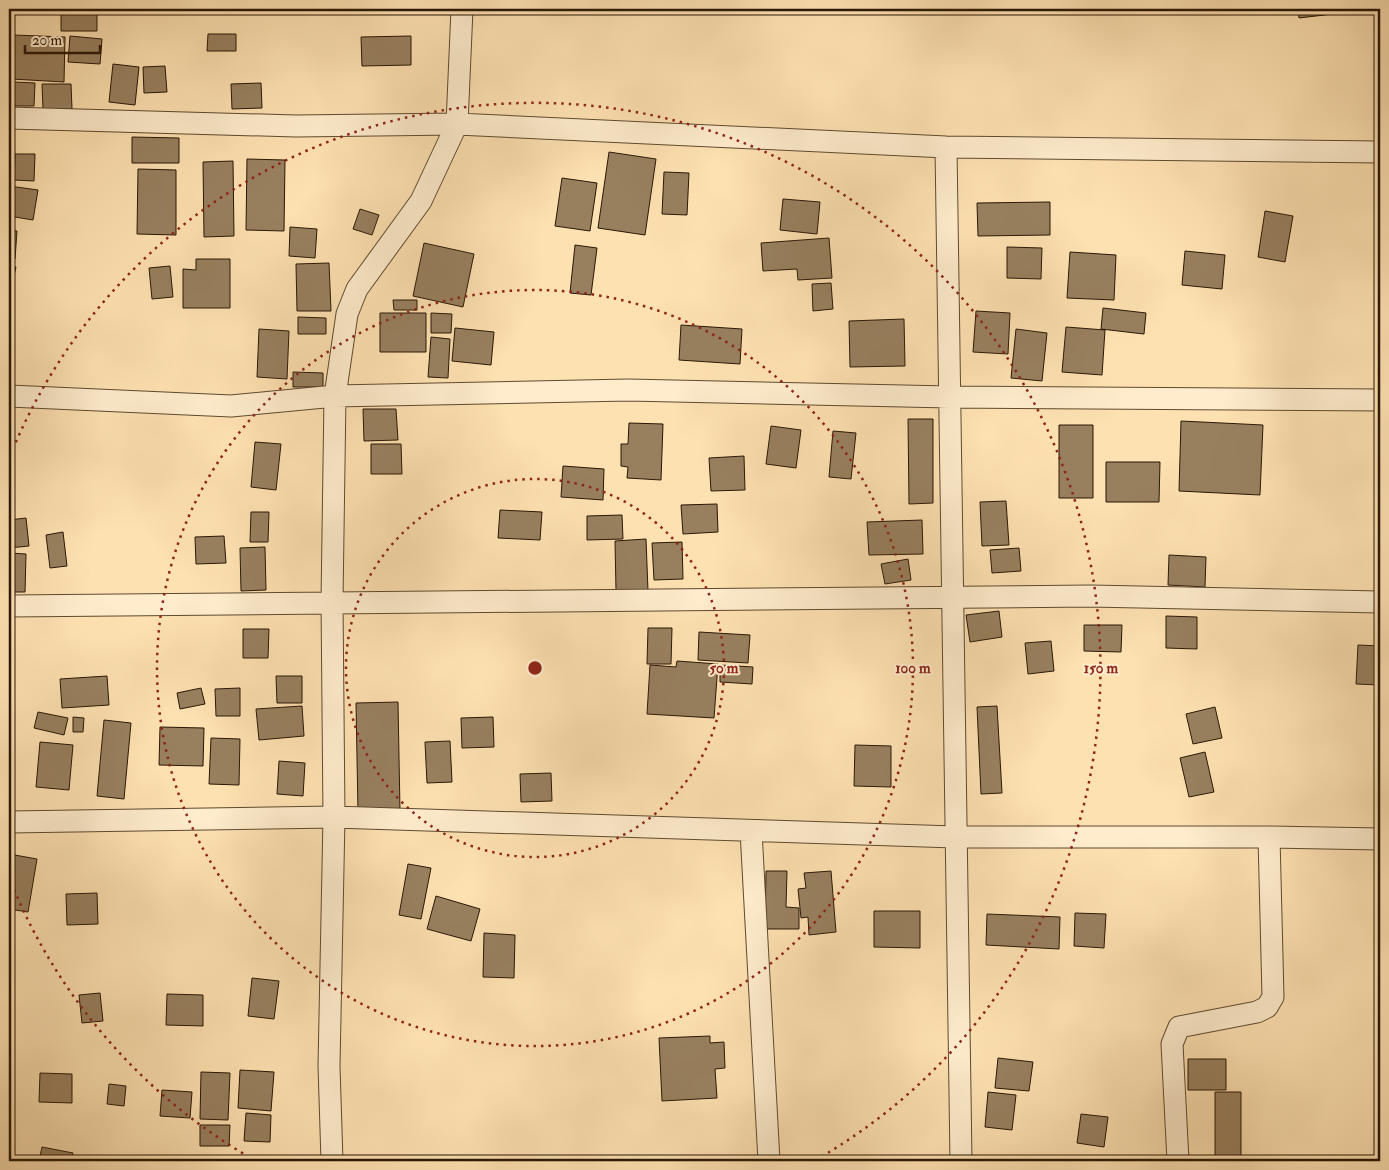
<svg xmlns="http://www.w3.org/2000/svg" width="1389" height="1170" viewBox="0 0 1389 1170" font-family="'IM FELL Double Pica',serif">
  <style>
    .building { fill: #98805f; stroke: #291706 }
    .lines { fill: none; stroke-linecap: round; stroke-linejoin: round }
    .street-casing { stroke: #5e4a31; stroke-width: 23 }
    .street { stroke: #feeccc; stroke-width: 21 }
    .ring { fill: none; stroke: #8f2418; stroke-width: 2.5; stroke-dasharray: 2.5 5 }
    .centre { fill: #8f2418; stroke: #feeccc; stroke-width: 2.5 }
    .ring-label { font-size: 15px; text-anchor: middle; font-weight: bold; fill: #8f2418; stroke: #feeccc; stroke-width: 4; stroke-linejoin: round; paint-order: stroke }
  </style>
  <rect width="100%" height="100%" fill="#fee1b1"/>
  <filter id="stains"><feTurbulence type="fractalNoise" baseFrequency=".004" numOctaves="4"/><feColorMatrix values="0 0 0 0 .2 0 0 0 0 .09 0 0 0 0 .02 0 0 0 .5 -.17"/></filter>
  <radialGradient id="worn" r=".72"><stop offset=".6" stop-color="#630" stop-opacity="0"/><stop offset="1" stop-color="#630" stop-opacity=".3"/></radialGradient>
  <!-- building -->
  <path class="building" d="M61,9H97V31H61Z
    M197,9H227V13L197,11Z
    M1298,9H1375L1299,18Z
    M208,34H236V51H207Z
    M14,35L65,37L64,82L12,79Z
    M70,36L102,39L100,64L68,62Z
    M411,36V65L362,66L361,37Z
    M113,64L139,67L135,105L109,102Z
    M165,66L167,92L144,93L143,67Z
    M13,82L35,83L34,106H12Z
    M261,83L262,108L232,109L231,84Z
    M42,84H71L72,109H43Z
    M132,137L179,138V163H132Z
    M609,152L656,159L645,235L598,228Z
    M15,154H35L34,181L14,180Z
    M247,159L285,160L284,231L246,230Z
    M233,161L234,236L204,237L203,162Z
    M138,169L176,170V235L137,234Z
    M664,172L689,173L687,215L662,214Z
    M562,178L597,183L590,231L555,226Z
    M9,186L38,190L33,220L9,216Z
    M783,199L820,202L817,234L780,230Z
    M1050,202V235L978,236L977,203Z
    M360,209L379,215L372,235L353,229Z
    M1265,211L1293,216L1285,262L1258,257Z
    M290,227L317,229L315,258L289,256Z
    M9,230L17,231L15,259L9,258Z
    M829,238L832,278L798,280L797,269L763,271L761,243Z
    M424,243L474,254L463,307L413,296Z
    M575,245L597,248L591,295L570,293Z
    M1007,247L1042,248L1041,279L1007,278Z
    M1185,251L1225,255L1222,289L1182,285Z
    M1070,252L1116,255L1114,300L1067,298Z
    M196,259H230V308H183V269L196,270Z
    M329,263L331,311H297L296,264Z
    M9,266L16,267L9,298Z
    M170,266L173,297L152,299L149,268Z
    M831,283L833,309L813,311L812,284Z
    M393,300H417V310H394Z
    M1103,308L1146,313L1144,334L1101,329Z
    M976,311L1010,313L1008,354L973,352Z
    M380,313H426V352H380Z
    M431,313L452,314L451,333H431Z
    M298,317L326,318V334H298Z
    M904,319L905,366L850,367L849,321Z
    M681,325L742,329L740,364L679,360Z
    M1066,327L1105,330L1102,375L1062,372Z
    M455,328L494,332L491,365L452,361Z
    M259,329L289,331L287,379L257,377Z
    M1016,329L1047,333L1042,381L1011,378Z
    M431,337L450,339L448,378L428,377Z
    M1376,340H1380V394H1376Z
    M293,372L323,373V387H293Z
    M363,409H396L398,440L364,441Z
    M908,419H933V503L909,504Z
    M1181,421L1263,425L1260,495L1179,491Z
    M629,423L663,424L661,480L627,478L628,467L621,466V444H628Z
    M1059,425H1093V498H1059Z
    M771,426L801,430L796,468L766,464Z
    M833,431L856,433L851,479L829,477Z
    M255,442L281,444L276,490L251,487Z
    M371,444H401L402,474H371Z
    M744,456L745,490L711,491L709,458Z
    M1106,462H1160L1159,502H1106Z
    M563,466L604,469L603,500L561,497Z
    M1006,501L1009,545L982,546L980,502Z
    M717,504L718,532L683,534L681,505Z
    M500,510L542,512L540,540L498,538Z
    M251,512H269L268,542H250Z
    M622,515L623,539L587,540V516Z
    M26,518L29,546L9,548V520Z
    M922,520L923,554L869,555L867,522Z
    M63,532L67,566L50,568L46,535Z
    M224,536L226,563L196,564L195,537Z
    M646,539L648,591H616L615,541Z
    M682,542L683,579L654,580L652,543Z
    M265,547L266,590L241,591L240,548Z
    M1019,548L1021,571L992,573L990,550Z
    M9,553L26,554L25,592H9Z
    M1169,555L1206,557L1205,587L1168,585Z
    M908,559L911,580L885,584L881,564Z
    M999,611L1002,637L970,642L966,615Z
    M1166,616L1197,617V649L1166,648Z
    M1084,625H1122L1121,652L1084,651Z
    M648,628H672L671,664H647Z
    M243,629H269L268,658H243Z
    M699,632L750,635L748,663L698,660Z
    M9,635H14L13,672H9Z
    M1051,641L1054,671L1028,674L1025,643Z
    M1358,645L1380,646V685L1356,684Z
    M677,661L718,664L714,718L647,714L650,665L676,667Z
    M720,665L753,667L752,684L720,682Z
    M107,676L109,705L62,708L60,679Z
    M276,676H302V703H277Z
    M201,688L205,704L180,709L177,693Z
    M240,688V716H216L215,689Z
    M398,702L400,811L358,812L356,703Z
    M302,706L304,736L259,740L256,709Z
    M997,706L1002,793L981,794L977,707Z
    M1215,707L1222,738L1193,744L1186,714Z
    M38,712L68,718L64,735L34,728Z
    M73,717L84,718L83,732H73Z
    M493,717L494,747L462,748L461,718Z
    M104,720L131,723L124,799L97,796Z
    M160,727L204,728L203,766L159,765Z
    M211,738L240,739L239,785L209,784Z
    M450,741L452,782L427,783L425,742Z
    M40,742L73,745L69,790L36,787Z
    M855,745L891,746V787L854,786Z
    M1205,752L1214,792L1189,797L1180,758Z
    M279,761L305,763L303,796L277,794Z
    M551,773L552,801L521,802L520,774Z
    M9,854L37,859L28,912L9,909Z
    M408,864L431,868L421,919L399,915Z
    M766,871H787L786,907L799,908V929H765Z
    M831,871L836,932L809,935L808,917L801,918L798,889L806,888L804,873Z
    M97,893L98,924L67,925L66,894Z
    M436,896L480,909L471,941L427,929Z
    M874,911H920V948L874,947Z
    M1075,913L1106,914L1104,948L1074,946Z
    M987,914L1060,917L1059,949L986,945Z
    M484,933L515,935L514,978L483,977Z
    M252,978L279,981L274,1019L248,1016Z
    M100,993L103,1021L82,1023L79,995Z
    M167,994L203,995V1026L166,1025Z
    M710,1036V1043L724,1042L725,1068L715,1069L717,1098L662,1101L659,1038Z
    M998,1058L1033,1062L1029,1091L995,1088Z
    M1188,1059H1226V1090H1188Z
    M240,1070L274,1072L271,1111L238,1108Z
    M201,1072L230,1073L228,1120L200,1119Z
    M40,1073L72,1074V1103L39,1102Z
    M109,1084L126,1086L124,1106L107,1104Z
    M162,1090L192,1092L190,1118L160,1116Z
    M988,1092L1016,1095L1012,1130L985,1127Z
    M1215,1092H1241V1161H1215Z
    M246,1113L271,1115L270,1142L244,1141Z
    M1081,1114L1108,1117L1104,1147L1077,1143Z
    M200,1125H230L229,1146H200Z
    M42,1147L73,1153L72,1161H39Z
    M1116,1156L1166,1158V1161H1116Z"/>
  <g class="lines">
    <defs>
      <path id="street" d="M9,118L296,126L457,124L946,147L1380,152
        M946,147L961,1161
        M9,396L231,406L335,396L628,390L950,397L1380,400
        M9,606L1091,596L1380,602
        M9,822L334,817L955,837H1269L1380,839
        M751,831L769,1161
        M332,1161L329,1066L334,817L332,601L335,396L347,314L357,289L421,201L457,124L462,9
        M1178,1161L1172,1044L1179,1027L1257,1012L1267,1007L1273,997L1269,837"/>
    </defs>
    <!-- street casing -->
    <use href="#street" class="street-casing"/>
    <!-- street -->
    <use href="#street" class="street"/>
  </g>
  <!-- distance rings -->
  <g class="ring">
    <circle cx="535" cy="668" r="189"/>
    <circle cx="535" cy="668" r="378"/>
    <path d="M256 1161A566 566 0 0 1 10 880M10 456A566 566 0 1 1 814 1161"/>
  </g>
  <circle cx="535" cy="668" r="8" class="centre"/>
  <g class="ring-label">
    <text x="724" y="673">50 m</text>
    <text x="913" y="673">100 m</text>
    <text x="1101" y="673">150 m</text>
  </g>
  <!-- margin -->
  <rect width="1389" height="1170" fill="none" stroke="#fee1b1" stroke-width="30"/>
  <rect x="10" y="10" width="1369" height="1150" fill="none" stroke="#291706" stroke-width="2.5"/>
  <rect x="15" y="15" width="1359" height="1140" fill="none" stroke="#291706"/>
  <!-- scale -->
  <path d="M25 45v8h75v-8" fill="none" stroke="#291706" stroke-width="2.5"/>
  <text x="32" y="45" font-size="15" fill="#291706" stroke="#feeccc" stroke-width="4" paint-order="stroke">20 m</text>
  <rect width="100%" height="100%" filter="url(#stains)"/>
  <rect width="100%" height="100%" fill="url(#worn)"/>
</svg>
